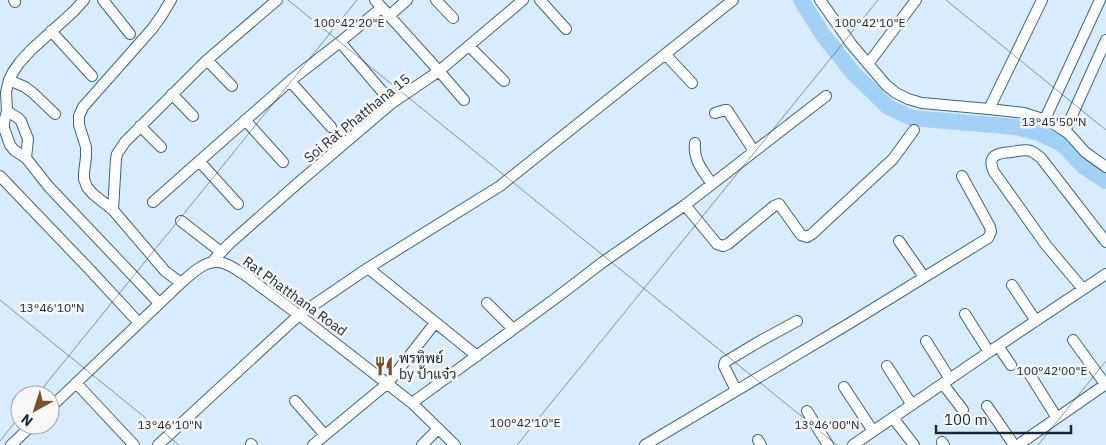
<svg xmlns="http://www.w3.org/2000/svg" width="1106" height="445" viewBox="0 0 1106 445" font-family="'IBM Plex Sans',Sarabun,sans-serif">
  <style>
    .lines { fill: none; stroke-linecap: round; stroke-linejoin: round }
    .river { stroke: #a3d0f5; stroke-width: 16 }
    .minor-casing { stroke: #386588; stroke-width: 12 }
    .minor { stroke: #fff; stroke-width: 10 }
    .ticks { fill: none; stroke: #162938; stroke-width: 1; stroke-opacity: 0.45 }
    .labels { text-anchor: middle; stroke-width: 5; stroke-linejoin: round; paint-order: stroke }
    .street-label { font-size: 14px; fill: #162938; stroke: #f7f7f7 }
    .poi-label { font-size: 14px; fill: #162938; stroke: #f7f7f7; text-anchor: start }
    .ticks-label { font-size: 12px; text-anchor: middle; fill: #162938; stroke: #f7f7f7; stroke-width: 5; stroke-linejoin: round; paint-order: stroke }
  </style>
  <rect width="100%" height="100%" fill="#d9ecfd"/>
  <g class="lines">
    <!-- river -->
    <path class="river" d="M801,0L823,35L853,73L888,107L912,118L1016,127L1039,133L1062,144L1083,166L1106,181"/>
    <defs>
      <path id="minor" d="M14,0L15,2
        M84,0L74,11L31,50L20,62L13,72L9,80L6,92L7,111L4,122V128L10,145L14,150L26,158L49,187L159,303
        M103,0L130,34
        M171,0L162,15L152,29L83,107L79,116V125L86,147V157L84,173V179L87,187L93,194L113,210L165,271L181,283
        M375,0L439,71L464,100
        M436,0L453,18
        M540,0L566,29
        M820,0L852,45L886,85L896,93L908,99L922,103L989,109L1024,113L1049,121L1068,133L1085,152L1106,167
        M389,16L407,0
        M51,31L92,76
        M340,42L392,103
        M469,46L504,81
        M665,54L692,83
        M207,60L232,86
        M868,64L916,0
        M9,80L25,87L33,93L55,114
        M290,81L331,127
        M172,94L193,116
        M989,109L1042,0
        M7,111L18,118L21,121L28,139L26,158
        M715,113L725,110H727L754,151
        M1045,119L1100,0
        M245,120L283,162
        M140,126L161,147
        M1065,131L1106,40
        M695,143C693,160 703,171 712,184
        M199,161L238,204
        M0,176L91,271L139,323
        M153,202L290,81L340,42L381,8
        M685,205L717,244L723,246L728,244L774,206L779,204L801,235L807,237L812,234L893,159L914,130
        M113,210L116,159L117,154L125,142L207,60L277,0
        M181,221L221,252
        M899,241L924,277
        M212,262L229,244L298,183L392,103L439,71L523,0
        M368,268L477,356
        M1012,285L1036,321
        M1083,289L1046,245L994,172C986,155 998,153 1011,152C1018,151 1025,149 1031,151C1035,153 1038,156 1041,158L1106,242
        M487,303L513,329
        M965,314L989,352
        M1073,340L1105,384
        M926,341L950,379
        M998,346L1011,365
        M887,366L912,405
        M1030,375L1057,418
        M76,383L134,445
        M943,384L963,410
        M844,387L873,431
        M736,390L724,366L725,362L762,340L797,321
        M295,401L325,435
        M412,403L556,298L603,262L685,205L826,96
        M987,406L1014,445
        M50,408L181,283C192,273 207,258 223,263C231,265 238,271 245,275L299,315L412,403L455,445
        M807,411L828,445
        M893,418L914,445
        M758,440L761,445
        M942,442L944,445
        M251,444L252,445
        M11,445L32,425
        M158,445L299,315L368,268L500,186L733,0
        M313,445L388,383L435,323
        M422,445L438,429
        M645,445L850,323L988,238L991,232L990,227L962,176
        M853,445L989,352L1106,274
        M1018,445L1106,384"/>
    </defs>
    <!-- minor casing -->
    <use href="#minor" class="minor-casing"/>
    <!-- minor -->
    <use href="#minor" class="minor"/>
  </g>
  <!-- ticks -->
  <path class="ticks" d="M288,0L837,445M946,0L1106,130M0,300L179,445M37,395L357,0M0,441L20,416M517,445L878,0M1038,445L1106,361"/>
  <!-- icons -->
  <defs>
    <symbol id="restaurant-bare" viewBox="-9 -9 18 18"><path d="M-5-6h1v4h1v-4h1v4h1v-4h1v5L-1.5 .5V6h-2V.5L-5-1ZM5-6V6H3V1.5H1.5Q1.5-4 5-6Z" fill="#76512c" stroke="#f7f7f7" stroke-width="2.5" paint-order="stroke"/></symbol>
  </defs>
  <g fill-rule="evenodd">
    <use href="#restaurant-bare" x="370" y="352" width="28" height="28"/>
  </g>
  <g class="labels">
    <!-- street labels -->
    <g class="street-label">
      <text transform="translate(357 118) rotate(-39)" y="5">Soi Rat Phatthana 15</text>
      <text transform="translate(295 296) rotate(36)" y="5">Rat Phatthana Road</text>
    </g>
    <!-- poi labels -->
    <g class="poi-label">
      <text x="399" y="363">พรทิพย์<tspan x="399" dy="16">by ป้าแจ๋ว</tspan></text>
    </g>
  </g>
  <g class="ticks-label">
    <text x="349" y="27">100°42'20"E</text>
    <text x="870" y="27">100°42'10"E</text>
    <text x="1054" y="126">13°45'50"N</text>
    <text x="52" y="312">13°46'10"N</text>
    <text x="1052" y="375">100°42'00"E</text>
    <text x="525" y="427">100°42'10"E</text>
    <text x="170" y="429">13°46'10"N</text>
    <text x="827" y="429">13°46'00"N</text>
  </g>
  <!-- north arrow -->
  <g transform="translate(35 410) rotate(219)"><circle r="24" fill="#f7f7f7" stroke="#9da5ab"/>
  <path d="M0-4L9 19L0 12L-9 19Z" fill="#76512c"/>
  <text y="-8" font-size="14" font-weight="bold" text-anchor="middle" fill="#162938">N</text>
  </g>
  <!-- scale -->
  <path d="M936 425v8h135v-8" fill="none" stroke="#162938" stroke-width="2.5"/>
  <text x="944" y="425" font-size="15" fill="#162938" stroke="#f7f7f7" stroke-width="4" paint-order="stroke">100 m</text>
</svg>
